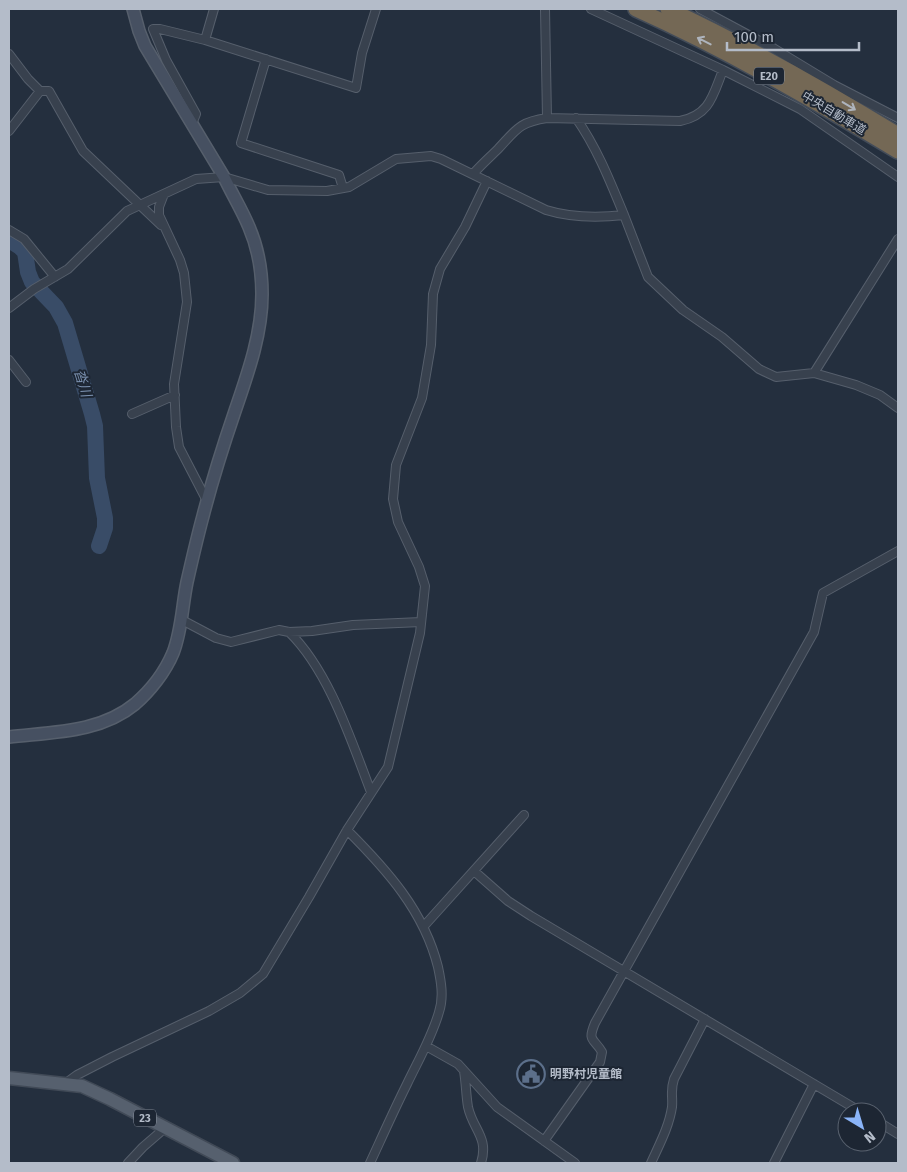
<svg xmlns="http://www.w3.org/2000/svg" width="907" height="1172" viewBox="0 0 907 1172" font-family="'Fira Sans','Noto Sans JP',sans-serif">
  <style>
    .lines { fill: none; stroke-linecap: round; stroke-linejoin: round }
    .river { stroke: #394c67; stroke-width: 16 }
    .street-casing { stroke: #565f6c; stroke-width: 10 }
    .secondary-casing { stroke: #565f6c; stroke-width: 14 }
    .primary-casing { stroke: #414a57; stroke-width: 15 }
    .highway-casing { stroke: #434c59; stroke-width: 18 }
    .street { stroke: #38414e; stroke-width: 8 }
    .secondary { stroke: #465061; stroke-width: 11 }
    .primary { stroke: #56606e; stroke-width: 12 }
    .highway { stroke: #746855; stroke-width: 15 }
    .oneway { stroke: #aeb4bd }
    .labels { text-anchor: middle; stroke-width: 4; stroke-linejoin: round; paint-order: stroke }
    .shield { fill: #1d2633; stroke: #878f9c; stroke-width: 1 }
    .shield-label { font-size: 11px; font-weight: bold; fill: #b4bcc9 }
    .street-label { font-size: 12px; fill: #b4bcc9; stroke: #1d2633 }
    .poi-label { font-size: 12px; font-weight: bold; fill: #b4bcc9; stroke: #1d2633; text-anchor: start }
    .water-label { font-size: 14px; font-style: italic; fill: #7c92b1; stroke: #1d2633 }
  </style>
  <rect width="100%" height="100%" fill="#242f3e"/>
  <g class="lines">
    <!-- river -->
    <path class="river" d="M9,240L20,247L25,252L28,272L32,282L56,307L65,323L92,414L95,426L97,478L105,518V528L99,546"/>
    <defs>
      <path id="street" d="M591,9L723,70L800,109L898,177
        M700,9L773,48L834,85L898,118
        M205,40L214,9
        M9,54L28,79L40,91H49L83,151L161,225
        M266,59L241,143L339,175L343,188
        M547,118L680,121C710,115 713,95 723,70
        M576,118C597,148 610,181 624,215
        M192,124L196,114L166,60L153,29H160L205,40L356,88L362,53L376,9
        M9,131L40,91
        M473,174C481,165 490,157 498,149C516,130 519,122 547,118L545,9
        M164,194L159,207V215L180,260L184,273L187,302L174,384L176,427L179,447L207,501
        M9,230L24,239L55,277
        M9,308L34,289L68,269L127,211L196,179L224,177L268,190L327,191L349,187L396,159L431,156L441,159L546,210C572,218 597,218 624,215L648,277L683,310L722,337L759,369L776,377L814,373L856,385L880,395L898,408
        M9,360L26,382
        M814,373L898,239
        M132,414L175,395
        M182,620L216,638L231,642L279,630L289,632L312,631L353,625L421,622
        M289,632C329,671 351,740 371,792
        M347,830C387,870 424,911 438,967C441,981 444,997 439,1012C432,1037 418,1061 407,1084C394,1110 382,1137 370,1163
        M474,871L508,901L531,916L861,1112
        M424,926L524,815
        M426,1046L458,1064L497,1107L575,1163
        M464,1071C466,1083 466,1095 468,1107C473,1130 489,1137 481,1163
        M66,1083L77,1075L112,1057L209,1011L240,993L263,974L309,897L347,830L388,767L420,633L425,586L419,567L398,522L393,499L396,465L422,398L431,345L433,294L440,269L465,227L487,181
        M877,1121L898,1134
        M544,1141L600,1062L602,1052C594,1038 587,1042 595,1023L814,632L823,593L898,551
        M128,1163L143,1147L165,1128
        M651,1163C659,1145 669,1127 672,1107C673,1096 670,1091 674,1079L705,1019
        M774,1163L814,1084"/>
      <path id="secondary" d="M9,737C52,732 100,733 135,704C150,691 165,672 173,653C182,630 182,606 187,582C192,560 197,538 203,516C212,481 223,446 235,411C248,373 262,334 262,294C262,271 258,248 249,227C242,210 232,194 224,177L145,46L139,31L133,9"/>
      <path id="primary" d="M9,1078L82,1086L110,1099L233,1163"/>
      <path id="highway" d="M636,9C727,50 813,100 898,151
        M668,9C747,46 823,89 898,135"/>
    </defs>
    <!-- street casing -->
    <use href="#street" class="street-casing"/>
    <!-- secondary casing -->
    <use href="#secondary" class="secondary-casing"/>
    <!-- primary casing -->
    <use href="#primary" class="primary-casing"/>
    <!-- highway casing -->
    <use href="#highway" class="highway-casing"/>
    <!-- street -->
    <use href="#street" class="street"/>
    <!-- secondary -->
    <use href="#secondary" class="secondary"/>
    <!-- primary -->
    <use href="#primary" class="primary"/>
    <!-- highway -->
    <use href="#highway" class="highway"/>
  </g>
  <!-- one-way arrows -->
  <defs><path id="oneway-shaft" d="M-6 0H5M1.5-3L5.5 0L1.5 3" fill="none" stroke-width="1.6" stroke-linecap="round" stroke-linejoin="round" transform="scale(1.25)"/></defs>
  <g class="oneway">
    <use href="#oneway-shaft" transform="translate(704 41) rotate(-153)"/>
    <use href="#oneway-shaft" transform="translate(849 106) rotate(31)"/>
  </g>
  <!-- icons -->
  <defs>
    <symbol id="civic-ring" viewBox="-11 -11 22 22"><circle r="9.5" fill="#1d2633" stroke="#5c6f8a" stroke-width="1.5"/><path d="M-.6-6.5H3V-4.5H.6V-3L4-1V1h2V6H-6V1h2V-1L-.6-3ZM-1.2 2.5V6h2.4V2.5Z" fill="#5c6f8a"/></symbol>
  </defs>
  <g fill-rule="evenodd">
    <use href="#civic-ring" x="515" y="1058" width="32" height="32"/>
  </g>
  <g class="labels">
    <!-- shield labels -->
    <g class="shield">
      <rect x="754" y="67.5" width="30" height="17" rx="4"/>
      <rect x="134" y="1109.5" width="22" height="17" rx="4"/>
    </g>
    <g class="shield-label">
      <text x="769" y="80">E20</text>
      <text x="145" y="1122">23</text>
    </g>
    <!-- street labels -->
    <g class="street-label">
      <text transform="translate(834 113) rotate(31)" y="4">中央自動車道</text>
    </g>
    <!-- poi labels -->
    <g class="poi-label">
      <text x="550" y="1078">明野村児童館</text>
    </g>
    <!-- water labels -->
    <g class="water-label">
      <text transform="translate(83 383) rotate(73)" y="5">沓川</text>
    </g>
  </g>
  <!-- border -->
  <rect width="907" height="1172" fill="none" stroke="#b4bcc9" stroke-width="20"/>
  <!-- north arrow -->
  <g transform="translate(862 1127) rotate(142)"><circle r="24" fill="#1d2633" stroke="#59626f"/>
  <path d="M0-4L9 19L0 12L-9 19Z" fill="#8ab4f8"/>
  <text y="-8" font-size="14" font-weight="bold" text-anchor="middle" fill="#b4bcc9">N</text>
  </g>
  <!-- scale -->
  <path d="M727 42v8h132v-8" fill="none" stroke="#b4bcc9" stroke-width="2.5"/>
  <text x="734" y="42" font-size="15" fill="#b4bcc9" stroke="#1d2633" stroke-width="4" paint-order="stroke">100 m</text>
</svg>
